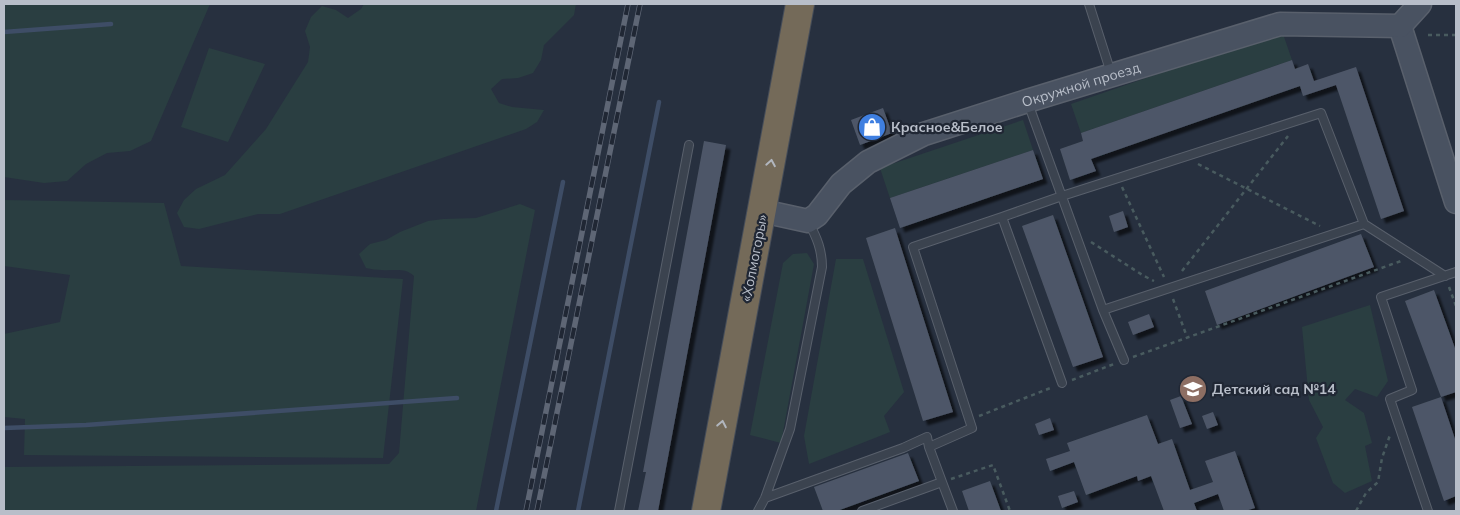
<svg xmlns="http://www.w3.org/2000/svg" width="1460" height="515" viewBox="0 0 1460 515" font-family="Mulish,sans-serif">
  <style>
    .green { fill: #2a3e41 }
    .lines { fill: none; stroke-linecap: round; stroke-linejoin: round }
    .stream { stroke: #3e4d66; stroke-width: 4.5 }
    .building { fill: #4e5767; filter: url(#shadow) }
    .lane-casing { stroke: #59606c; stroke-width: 10 }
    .secondary-casing { stroke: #59606c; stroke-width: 25 }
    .highway-casing { stroke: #464d59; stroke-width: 30 }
    .path { stroke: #495b5f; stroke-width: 2.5; stroke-dasharray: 4 4; stroke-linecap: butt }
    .lane { stroke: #3b434f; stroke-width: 8 }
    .secondary { stroke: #495261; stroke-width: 22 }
    .highway { stroke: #746a59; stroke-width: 28 }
    .rail-casing { stroke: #5e6675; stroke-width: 5.5 }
    .rail { stroke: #202734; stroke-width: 4; stroke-dasharray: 11; stroke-linecap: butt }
    .oneway { stroke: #b1b6be }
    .labels { text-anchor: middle; stroke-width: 4.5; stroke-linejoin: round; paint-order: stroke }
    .street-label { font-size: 14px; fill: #b8bec9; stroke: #202734 }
    .poi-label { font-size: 14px; font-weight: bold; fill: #b8bec9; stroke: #202734; text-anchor: start }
  </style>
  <defs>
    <filter id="shadow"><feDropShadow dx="4.5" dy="4.5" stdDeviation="1" flood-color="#0009"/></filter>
  </defs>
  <rect width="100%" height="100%" fill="#27303f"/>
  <!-- green -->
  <path class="green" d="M4,4H210L151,141L130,151L107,153L86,164L67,181L44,183L4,177Z
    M364,4H576L574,15L544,45L541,60L533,73L518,78L502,79L491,89L499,103L512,107L544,110L537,122L526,129L280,214H258L199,229L184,227L177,213L184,200L196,189L225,175L266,129L308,62L310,47L305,31L311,17L322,6L336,10L348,18L361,9Z
    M1282,31L1292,60L1081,133L1071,104Z
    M209,48L265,64L228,142L181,127Z
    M1023,120L1033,150L890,198L880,168Z
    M4,200L164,203L181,266L403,279L383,458L24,455L25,419L4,417V334L60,322L70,275L4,266Z
    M520,204L535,210L476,511H4V467L389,464L399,453L414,276C405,267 394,271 382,270C377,270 371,269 366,268L359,254L370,244L386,240L400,232L428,221L443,219L476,218Z
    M807,253L814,264L781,443L750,435L783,263L793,254Z
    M836,259H863L904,392L884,416L890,432L809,464L804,436Z
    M1370,305L1388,381L1377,397L1355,389L1345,400L1364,413L1372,443L1365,446L1372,481L1345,493L1333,483L1316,438L1323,427L1309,400L1302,327Z"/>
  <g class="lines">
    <!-- stream -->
    <path class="stream" d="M4,32L111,24
      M4,428L86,425L457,398
      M496,511L563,182
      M578,511L659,102"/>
  </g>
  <!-- building -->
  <path class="building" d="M1292,60L1295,69L1308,64L1314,81L1356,67L1404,211L1381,219L1336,85L1303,96L1300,86L1091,159L1096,171L1070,180L1060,149L1083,141L1081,133Z
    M883,108L892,133L860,145L851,120Z
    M704,141L726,145L658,511H638L646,472H643Z
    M1033,150L1043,179L900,228L890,198Z
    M1123,211L1128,227L1114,232L1109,216Z
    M1053,215L1103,357L1073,367L1022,226Z
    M895,228L953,412L923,421L866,238Z
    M1361,234L1374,267L1217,325L1205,291Z
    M1434,290L1456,351V392L1441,397L1405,301Z
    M1149,314L1154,327L1133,335L1128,322Z
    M1181,396L1192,424L1180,428L1170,400Z
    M1441,397L1456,442V496L1444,501L1412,407Z
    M1213,412L1218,425L1207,429L1202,416Z
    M1147,415L1158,444L1172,439L1190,490L1213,482L1205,461L1235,451L1255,508L1245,511H1224L1218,494L1194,503L1197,511H1164L1151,476L1138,481L1137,476L1086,495L1074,462L1050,471L1046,459L1070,451L1067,443Z
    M1050,418L1054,430L1039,435L1035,424Z
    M908,453L919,481L837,511H823L814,487Z
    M990,481L1001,511H969L962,491Z
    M1074,491L1078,502L1062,508L1058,496Z"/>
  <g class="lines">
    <defs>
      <path id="lane" d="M1089,4L1111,73
        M1028,103L1103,310L1124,360
        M1103,310L1364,224
        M1062,383L1002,217L1062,196L1321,113L1364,224L1445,276
        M929,447L972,428L913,247L1002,217
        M942,482L953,511
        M765,498L903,448L927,437L929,447L942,482L862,511
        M619,511L689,145
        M758,511L765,498L790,429L822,267C822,250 817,238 809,223
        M1428,511L1390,399L1412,390L1381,297L1456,272"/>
      <g id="secondary">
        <path d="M1400,26L1456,202"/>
        <path id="s1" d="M762,211L808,221L817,215L841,184L868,162L924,134L1027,101L1280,24L1400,26L1420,4"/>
      </g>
      <path id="highway" d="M706,511L800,4"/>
    </defs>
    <!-- lane casing -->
    <use href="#lane" class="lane-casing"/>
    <!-- secondary casing -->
    <use href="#secondary" class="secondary-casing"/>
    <!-- highway casing -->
    <use href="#highway" class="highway-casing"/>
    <!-- path -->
    <path class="path" d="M1428,35H1456
      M1198,164L1320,226
      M1122,187L1164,277
      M1091,242L1144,276L1154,281
      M1182,271L1288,136
      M1449,287L1456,306
      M1173,299L1187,337
      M1133,357L1401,261
      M1072,380L1114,364
      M979,416L1053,387
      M951,479L993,465L1010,511
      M1356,511L1366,493L1378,482L1382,458L1390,435"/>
    <!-- lane -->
    <use href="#lane" class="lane"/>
    <!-- secondary -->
    <use href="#secondary" class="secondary"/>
    <!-- highway -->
    <use href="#highway" class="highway"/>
    <defs>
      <path id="rail" d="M526,511L628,4
        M537,511L640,4"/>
    </defs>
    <!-- rail casing -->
    <use href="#rail" class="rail-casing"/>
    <!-- rail -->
    <use href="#rail" class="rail"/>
  </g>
  <!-- one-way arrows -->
  <defs><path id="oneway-chevron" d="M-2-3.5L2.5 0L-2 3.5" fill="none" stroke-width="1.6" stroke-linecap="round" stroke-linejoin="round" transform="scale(1.25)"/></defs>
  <g class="oneway">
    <use href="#oneway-chevron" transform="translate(771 163) rotate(-80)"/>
    <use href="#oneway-chevron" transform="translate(722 424) rotate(-79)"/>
  </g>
  <!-- icons -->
  <defs>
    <symbol id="shop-disc" viewBox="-11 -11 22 22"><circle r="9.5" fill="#3f7fe0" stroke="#202734"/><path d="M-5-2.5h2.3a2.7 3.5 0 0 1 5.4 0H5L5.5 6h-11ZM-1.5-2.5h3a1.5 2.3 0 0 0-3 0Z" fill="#fff"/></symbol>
    <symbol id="school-disc" viewBox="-11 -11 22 22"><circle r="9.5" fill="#8d6e63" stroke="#202734"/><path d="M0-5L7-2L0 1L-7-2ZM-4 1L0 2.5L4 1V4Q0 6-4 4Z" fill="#fff"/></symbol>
  </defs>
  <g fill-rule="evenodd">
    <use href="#shop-disc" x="856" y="111" width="32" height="32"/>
    <use href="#school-disc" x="1177" y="373" width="32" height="32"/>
  </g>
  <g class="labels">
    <!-- street labels -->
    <g class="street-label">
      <text dy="5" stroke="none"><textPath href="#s1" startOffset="359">Окружной проезд</textPath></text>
      <text transform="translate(754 258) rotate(-79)" y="5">«Холмогоры»</text>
    </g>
    <!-- poi labels -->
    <g class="poi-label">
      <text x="891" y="132">Красное&amp;Белое</text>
      <text x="1212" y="394">Детский сад №14</text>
    </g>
  </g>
  <!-- border -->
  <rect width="1460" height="515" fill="none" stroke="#b8bec9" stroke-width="10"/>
</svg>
